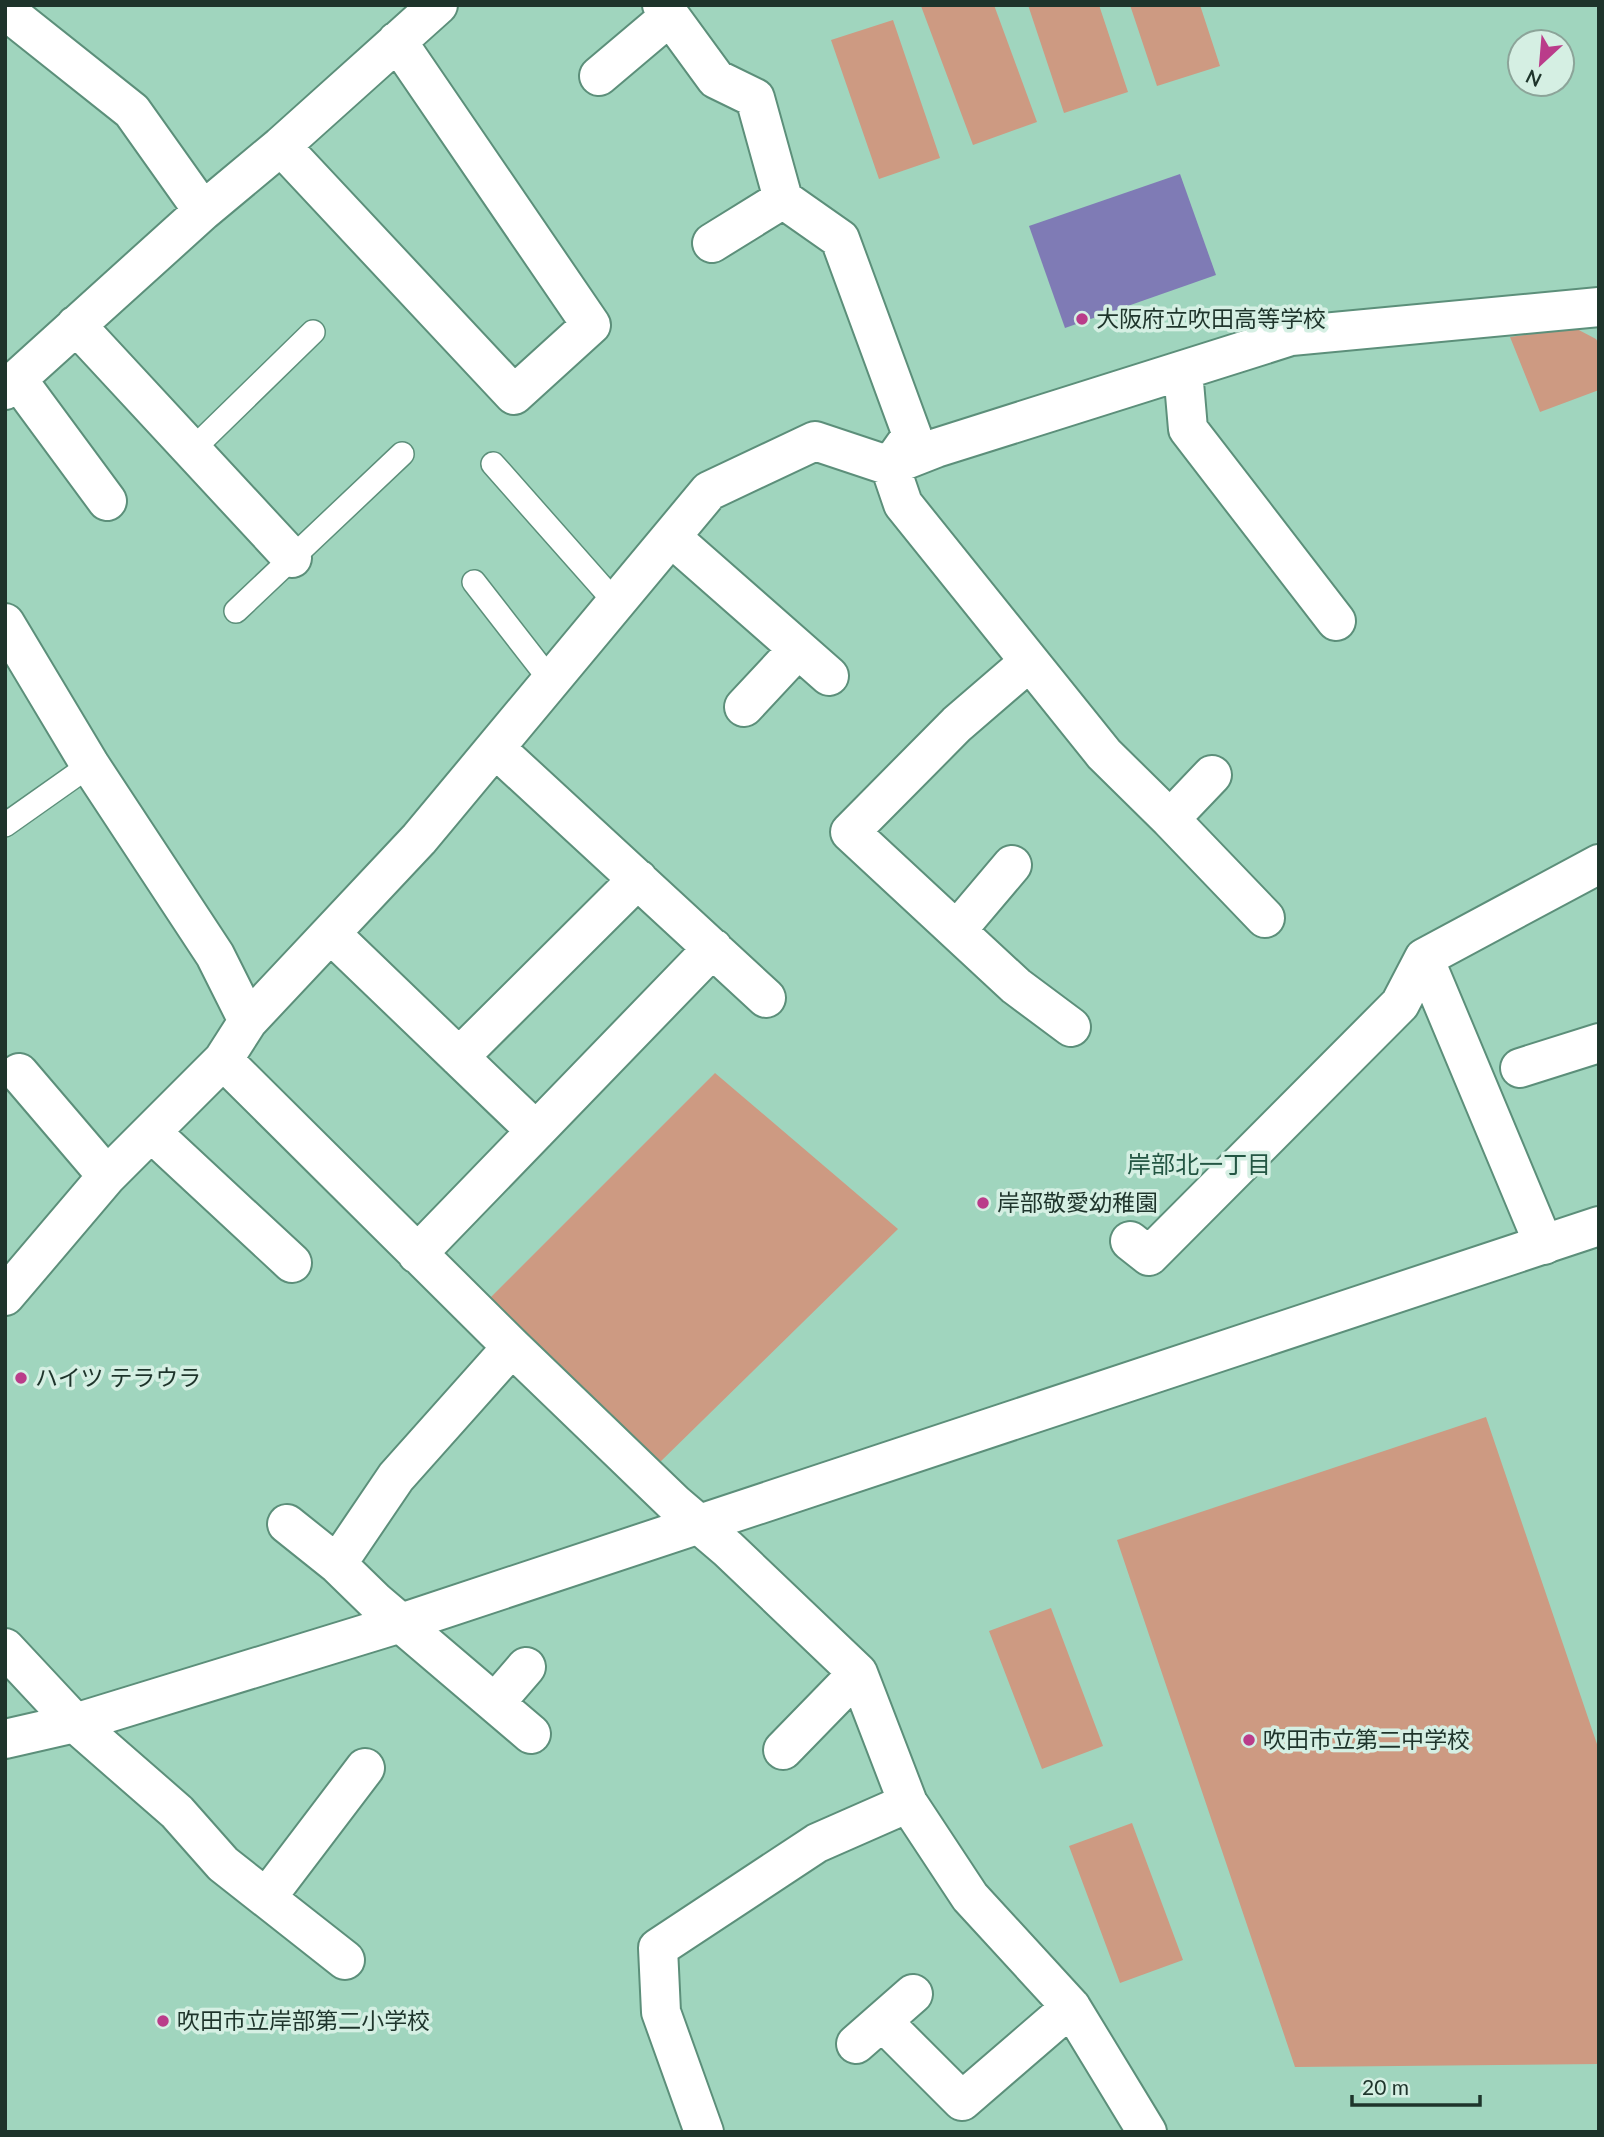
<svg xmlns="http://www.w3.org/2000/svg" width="1604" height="2137" viewBox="0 0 1604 2137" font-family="Lato,'Noto Sans JP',sans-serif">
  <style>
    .green { fill: #cd9a82 }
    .water { fill: #7f7bb5 }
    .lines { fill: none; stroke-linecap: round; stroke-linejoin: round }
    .lane-casing { stroke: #5c8f7a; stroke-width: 26 }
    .street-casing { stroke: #5c8f7a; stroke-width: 42 }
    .secondary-casing { stroke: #5c8f7a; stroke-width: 42 }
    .lane { stroke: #fff; stroke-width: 23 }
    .street { stroke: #fff; stroke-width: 38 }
    .secondary { stroke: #fff; stroke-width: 38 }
    .poi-dot { fill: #ba3c8a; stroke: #d5efe3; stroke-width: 2.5 }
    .labels { text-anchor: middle; stroke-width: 7; stroke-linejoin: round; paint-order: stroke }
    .poi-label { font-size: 23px; fill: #1e342b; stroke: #d5efe3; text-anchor: start }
    .neighbourhood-label { font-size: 24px; fill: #235643; stroke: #d5efe3 }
  </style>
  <rect width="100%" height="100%" fill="#a0d5be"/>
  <!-- green -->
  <path class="green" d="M994,5L1037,122L973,145L921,6Z
    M1028,5H1099L1128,92L1064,113Z
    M1130,5H1200L1220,66L1157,86Z
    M893,20L940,158L879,179L831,40Z
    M1575,328L1596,339L1599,344V390L1540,412L1510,337Z
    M715,1073L898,1229L656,1466L486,1302Z
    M1486,1417L1599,1750V2064L1295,2067L1117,1540Z
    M1051,1608L1103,1746L1042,1769L989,1631Z
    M1132,1823L1183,1960L1120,1983L1069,1846Z"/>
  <!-- water -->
  <path class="water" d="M1180,174L1216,275L1065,328L1029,226Z"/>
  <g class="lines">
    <defs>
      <path id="lane" d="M192,450L313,332
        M493,464L616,603
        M474,582L551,681
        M236,611L402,454
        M5,825L90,765"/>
      <path id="street" d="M662,5L716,79L755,98L783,199L840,239L912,435L890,466L903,504L1104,754L1170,819L1265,918
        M5,10L132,111L203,211
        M599,76L670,16
        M281,146L514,395L591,325L397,41
        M712,243L783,199
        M76,325L292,558
        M1183,371L1188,429L1336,621
        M17,379L107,501
        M5,390L203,211L281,146L438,5
        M671,537L829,676
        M5,623L90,765L215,955L248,1021
        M1029,662L957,724L850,832L1016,986L1071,1027
        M744,707L798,649
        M495,748L766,998
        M1170,819L1212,775
        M957,930L1012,865
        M331,934L536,1131
        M1424,958L1544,1245
        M459,1057L638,879
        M223,1060L512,1347L674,1503L728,1549L858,1673L908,1803L970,1897L1071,2007L1147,2132
        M1520,1068L1599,1043
        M19,1073L107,1176
        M152,1133L292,1263
        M1130,1241L1149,1256L1400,1004L1424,958L1599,864
        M417,1254L713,948
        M5,1296L107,1176L223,1060L248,1021L419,839L709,491L815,441L890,466L936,448L1291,336L1599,307
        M512,1347L396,1477L337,1564L376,1602L531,1734
        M287,1524L337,1564
        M5,1648L75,1723L177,1812L223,1864L345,1960
        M495,1703L526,1667
        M783,1750L858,1673
        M267,1897L365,1768
        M883,2022L962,2101L1071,2007
        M856,2044L913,1994
        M704,2132L661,2012L658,1948L817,1843L908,1803"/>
      <path id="secondary" d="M5,1739L75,1723L401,1623L1599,1226"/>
    </defs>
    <!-- lane casing -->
    <use href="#lane" class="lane-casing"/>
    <!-- street casing -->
    <use href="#street" class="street-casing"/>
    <!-- secondary casing -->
    <use href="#secondary" class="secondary-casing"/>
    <!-- lane -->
    <use href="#lane" class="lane"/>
    <!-- street -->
    <use href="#street" class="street"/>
    <!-- secondary -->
    <use href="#secondary" class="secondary"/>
  </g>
  <!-- markers -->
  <g class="poi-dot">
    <circle cx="1082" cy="319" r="7"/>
    <circle cx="983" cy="1203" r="7"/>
    <circle cx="21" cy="1378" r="7"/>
    <circle cx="1249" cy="1740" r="7"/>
    <circle cx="163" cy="2021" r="7"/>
  </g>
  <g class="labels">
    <!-- poi labels -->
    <g class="poi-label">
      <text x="1096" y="327">大阪府立吹田高等学校</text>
      <text x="997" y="1211">岸部敬愛幼稚園</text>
      <text x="35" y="1386">ハイツ テラウラ</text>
      <text x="1263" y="1748">吹田市立第二中学校</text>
      <text x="177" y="2029">吹田市立岸部第二小学校</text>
    </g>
    <!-- neighbourhood labels -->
    <g class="neighbourhood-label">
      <text x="1199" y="1173">岸部北一丁目</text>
    </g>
  </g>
  <!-- border -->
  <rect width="1604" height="2137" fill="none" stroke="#1e342b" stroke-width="14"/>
  <!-- north arrow -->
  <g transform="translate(1541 63) rotate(206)"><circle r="33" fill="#d5efe3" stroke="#8ca499" stroke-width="2"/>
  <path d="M0-5L12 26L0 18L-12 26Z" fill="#ba3c8a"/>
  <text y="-10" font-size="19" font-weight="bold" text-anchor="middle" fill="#1e342b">N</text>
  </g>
  <!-- scale -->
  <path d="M1352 2095v10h128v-10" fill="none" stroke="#1e342b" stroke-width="3.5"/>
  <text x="1362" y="2095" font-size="21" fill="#1e342b" stroke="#d5efe3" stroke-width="5" paint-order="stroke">20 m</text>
</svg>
